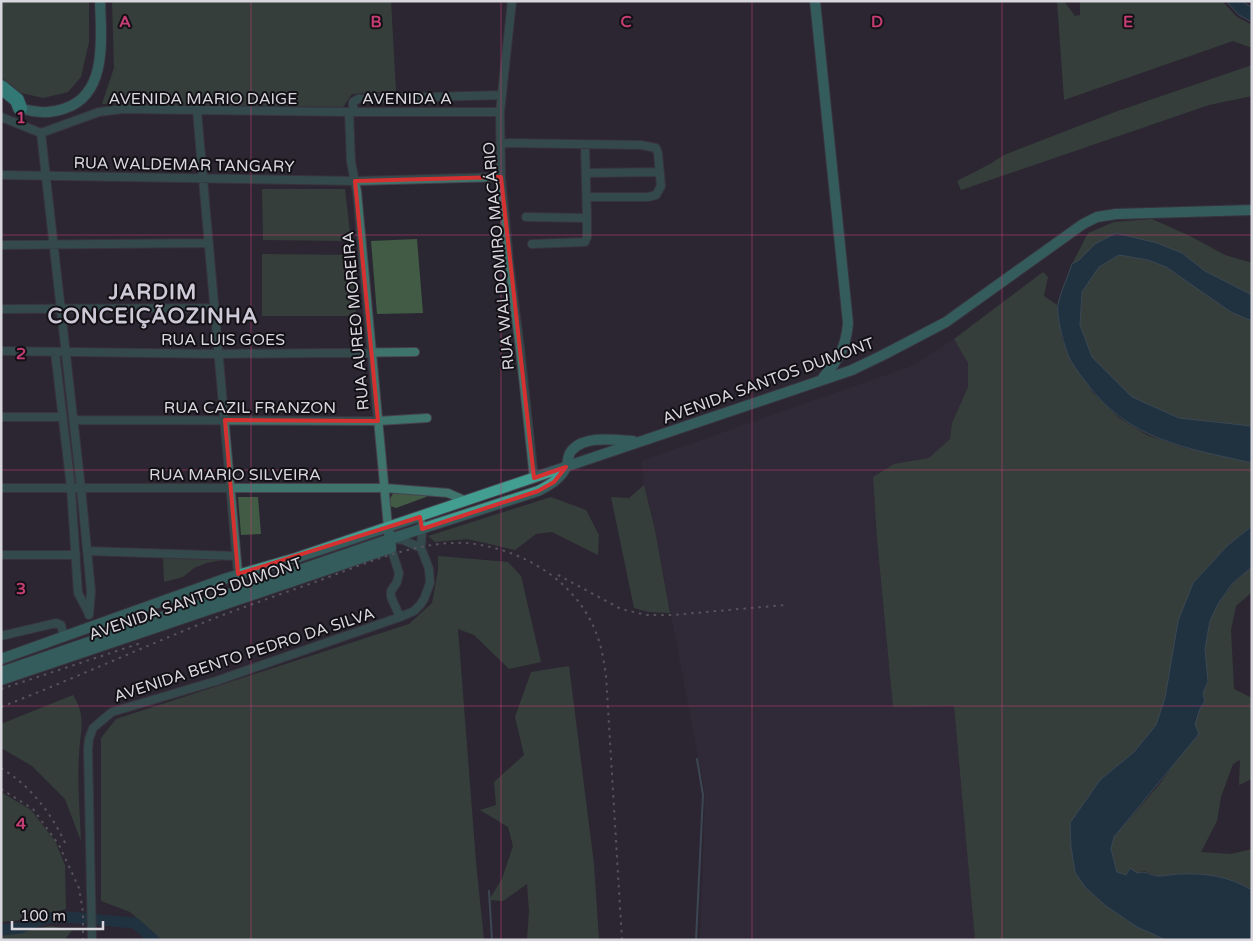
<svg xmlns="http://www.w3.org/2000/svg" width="1253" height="941" viewBox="0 0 1253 941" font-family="'Varela Round',sans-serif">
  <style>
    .built { fill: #352e3f }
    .green { fill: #415b45 }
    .water { fill: #124253; stroke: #4e6f7d }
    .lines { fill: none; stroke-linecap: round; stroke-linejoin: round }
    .stream { stroke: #4e6f7d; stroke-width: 2 }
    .river { stroke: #124253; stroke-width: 11 }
    .minor-casing { stroke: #47434e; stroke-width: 10 }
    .secondary-casing { stroke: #47434e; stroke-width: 12 }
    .motorway-casing { stroke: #47434e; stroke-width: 16 }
    .minor { stroke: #3e746b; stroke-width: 8 }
    .secondary { stroke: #429e90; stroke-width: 10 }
    .motorway { stroke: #3bdcc6; stroke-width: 14 }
    .rail { stroke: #8b8891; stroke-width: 2; stroke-dasharray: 2.5 5; stroke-linecap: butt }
    .marked { fill: none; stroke: #d63131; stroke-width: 4; stroke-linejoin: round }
    .grid { fill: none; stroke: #c73e75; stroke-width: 1; stroke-opacity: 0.55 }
    .labels { text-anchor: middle; stroke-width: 4; stroke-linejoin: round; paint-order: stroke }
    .street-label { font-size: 16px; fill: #d9d7de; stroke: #131116 }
    .district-label { font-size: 21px; font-weight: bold; letter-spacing: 1px; fill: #cec9d7; stroke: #131116 }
    .grid-label { font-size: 16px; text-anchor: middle; font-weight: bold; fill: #c73e75; stroke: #131116; stroke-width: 4; stroke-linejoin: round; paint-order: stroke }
  </style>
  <rect width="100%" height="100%" fill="#2b2732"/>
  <!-- built -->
  <path class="built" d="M954,339L969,363L968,387L952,423L950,439L929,459L894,464L873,477L877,539L893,707L954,706L975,940H700L705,794L655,530L644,485L641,461L912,366Z"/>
  <!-- green -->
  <path class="green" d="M1,1H89V42L81,77L68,92L43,98L17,92L1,77Z
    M112,1H391L396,91L352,94L343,107L102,104L114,68Z
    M1057,1H1064L1075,16L1080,15V1H1222L1237,17L1252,25V48L1233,41L1064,100Z
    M1252,65V96L1209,105L961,190L957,181L990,164L1004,155L1115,112Z
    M262,189H345L351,241L263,240Z
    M1152,219L1190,236L1225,255L1252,263V295L1205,271L1182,253L1157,243L1116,233L1095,244L1079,260L1072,264L1088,233L1114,222Z
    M417,239L423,313L377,314L371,241Z
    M262,254L352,255L356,316H262Z
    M1119,255L1148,260L1166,267L1231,312L1252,321V426L1179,418L1132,397L1092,357L1080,325L1082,292L1099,267Z
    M1043,272L1048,277L1044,296L1057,305L1062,340L1092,392L1119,418L1147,435L1185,448L1252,463V526L1228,545L1193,583L1165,698L1156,725L1134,752L1100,780L1070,823L1071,847L1075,872L1085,887L1106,906L1137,927L1166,940H975L954,706L893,707L877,539L873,477L894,464L929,458L950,439L952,423L968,387V363L954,339Z
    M644,485L655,530L670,613L649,612L634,608L611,497L629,498Z
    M394,492L428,494L426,497L396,508L390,506L389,500Z
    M238,497H258L261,534L241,535Z
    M551,497L586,510L599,535L598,555L552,532L536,534L515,550L467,539L435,542L428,536Z
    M438,556L508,562L521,576L541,662L509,669L474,635L458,629L476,862L484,940H162L130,912L101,901V738L116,719L409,624L432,603L438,571Z
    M163,557H227V559L207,563L194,568L183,577L164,582Z
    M1252,567V592L1236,606L1231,630L1234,689L1252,698V779L1239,785L1240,760L1233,764L1221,797L1217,821L1201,852L1231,854L1252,849V890L1237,882L1178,874L1158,876L1144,871L1126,875L1117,872L1111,849L1114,837L1159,785L1181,755L1199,734L1195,724L1200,709L1205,701L1203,693L1208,682L1205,649L1210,621L1218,604L1233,584Z
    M569,666L594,864L599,940H527L529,911L527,884L503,901L489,900L502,879L513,846L508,827L480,810L496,805L494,782L524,755L515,717L531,672Z
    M73,695C87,718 80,730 79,755C77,783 80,813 81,841L65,799L32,766L1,748V724Z
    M1,792L31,810L55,841L65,865L66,909L20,920L1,922Z
    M52,926L72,931L64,940H1V936L34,929Z"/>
  <!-- water -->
  <path class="water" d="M1226,1H1242L1252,8V22L1239,15Z
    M1116,233L1157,243L1182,253L1205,271L1252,295V321L1231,312L1166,267L1148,260L1119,255L1099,267L1082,292L1080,325L1092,357L1132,397L1179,418L1252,426V463C1186,448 1127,440 1085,381C1078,372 1071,363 1067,352C1063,341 1056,315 1058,304C1061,290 1068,277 1072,264L1079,260L1095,244Z
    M1252,526V567L1232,584L1218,604L1210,621L1205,649L1208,682L1203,693L1205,701L1200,709L1195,724L1199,734L1114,837L1111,849L1117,872L1126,875L1130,868L1137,873C1147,870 1150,876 1159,876C1166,876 1173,874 1179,874C1206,873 1228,876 1252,890V940H1166L1137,927L1106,906L1085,887L1075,872L1071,847L1070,823L1100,780L1134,752L1156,725L1165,698L1178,621L1193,583L1228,545Z"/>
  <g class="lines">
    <!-- stream -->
    <path class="stream" d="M489,891L492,940
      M696,940L703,795L697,759"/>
    <!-- river -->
    <path class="river" d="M1,930L21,928L46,918L67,917L135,923L154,940"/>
    <defs>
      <path id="minor" d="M512,1L500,112L501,177L510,270L520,348L534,478
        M197,111L238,574
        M349,112L351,162L357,192L388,527
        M353,112V102L358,99L502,95
        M1,117L41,133L99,112L123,109L349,112H500
        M41,133L81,488L91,591L89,615
        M500,143L641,145L656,148L658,153L661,186L656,195L648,197H587
        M587,173L660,172
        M1,175L355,181L501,177
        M526,217L587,218L585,145
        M532,244L585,242L587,237V218
        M1,245L209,243
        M1,309L214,308
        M1,351L218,354L415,352
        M55,352L71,488L78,593L89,614
        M1,417H63
        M74,420L378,421L427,418
        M1,488H384L448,493L466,501
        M395,539L403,540L421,548
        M391,548L399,573L397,582L391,591V597L400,617
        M87,551L236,556
        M1,555H76
        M1,636L56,623L61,625L64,637
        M92,940L88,749L89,739L93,728L112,712L216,681L400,617L414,611L420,605L424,599L430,583L429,569L421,548L422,529L420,517"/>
      <path id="secondary" d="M815,1L848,323C846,349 838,360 822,379
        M20,108C37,113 49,114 66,108C108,93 101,37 100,1
        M1,659L227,578L296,558L852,370L885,354L946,322L1083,224L1097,217L1116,214L1252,210
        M1,672L390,539L538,491C550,485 562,478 567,465C568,460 568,454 572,450C586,435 615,440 633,441
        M1,680L391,548L389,533"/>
      <path id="motorway" d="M1,87L17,100L20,108"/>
    </defs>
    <!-- minor casing -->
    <use href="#minor" class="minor-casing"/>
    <!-- secondary casing -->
    <use href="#secondary" class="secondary-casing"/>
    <!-- motorway casing -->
    <use href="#motorway" class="motorway-casing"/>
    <!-- minor -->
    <use href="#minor" class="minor"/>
    <!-- secondary -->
    <use href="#secondary" class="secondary"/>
    <!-- motorway -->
    <use href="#motorway" class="motorway"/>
    <!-- rail -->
    <path class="rail" d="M558,575L621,609L646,615H672L785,605
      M1,689L141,643
      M1,707C73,679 143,647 215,618C249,605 284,593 318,581C364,564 425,537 475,544C529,552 580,585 598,638C602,649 604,663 606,675L622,940
      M1,768C32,787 52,814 67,847
      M1,789L33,809L59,845L79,888L83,912V940"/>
  </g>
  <!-- marked area -->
  <path d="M0 0H1253V941H0ZM501,177L534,478L566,467L554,482L538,491L422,529L420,517L238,574L225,420L378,421L355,181Z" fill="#2b2732" fill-opacity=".55" fill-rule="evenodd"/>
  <path class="marked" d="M501,177L534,478L566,467L554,482L538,491L422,529L420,517L238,574L225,420L378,421L355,181Z"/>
  <!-- grid -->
  <path class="grid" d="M251,1V940M501,1V940M752,1V940M1002,1V940M1,235H1252M1,470H1252M1,706H1252"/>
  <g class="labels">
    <!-- street labels -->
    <g class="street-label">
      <text x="203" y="104">AVENIDA MARIO DAIGE</text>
      <text x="407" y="104">AVENIDA A</text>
      <text transform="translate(184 164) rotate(1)" y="6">RUA WALDEMAR TANGARY</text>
      <text transform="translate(498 256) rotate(-95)" y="6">RUA WALDOMIRO MACÁRIO</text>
      <text transform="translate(355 321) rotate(-95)" y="6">RUA AUREO MOREIRA</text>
      <text x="223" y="345">RUA LUIS GOES</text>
      <text transform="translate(768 380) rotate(-20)" y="6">AVENIDA SANTOS DUMONT</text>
      <text x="250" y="413">RUA CAZIL FRANZON</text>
      <text x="235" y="480">RUA MARIO SILVEIRA</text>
      <text transform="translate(195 598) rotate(-19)" y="6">AVENIDA SANTOS DUMONT</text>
      <text transform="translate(244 654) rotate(-18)" y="6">AVENIDA BENTO PEDRO DA SILVA</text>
    </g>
    <!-- district labels -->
    <g class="district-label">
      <text x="153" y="299">JARDIM<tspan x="153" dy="24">CONCEIÇÃOZINHA</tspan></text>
    </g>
  </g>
  <g class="grid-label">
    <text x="125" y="27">A</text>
    <text x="376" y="27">B</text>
    <text x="626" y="27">C</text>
    <text x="877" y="27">D</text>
    <text x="1128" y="27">E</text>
    <text x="21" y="123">1</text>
    <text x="21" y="359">2</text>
    <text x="21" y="594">3</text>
    <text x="21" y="829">4</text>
  </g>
  <!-- border -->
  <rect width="1253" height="941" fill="none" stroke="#d9d7de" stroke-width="5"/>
  <!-- scale -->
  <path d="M12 921v8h91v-8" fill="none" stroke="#d9d7de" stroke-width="2.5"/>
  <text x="20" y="921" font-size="15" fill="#d9d7de" stroke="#131116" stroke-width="4" paint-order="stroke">100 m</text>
</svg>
